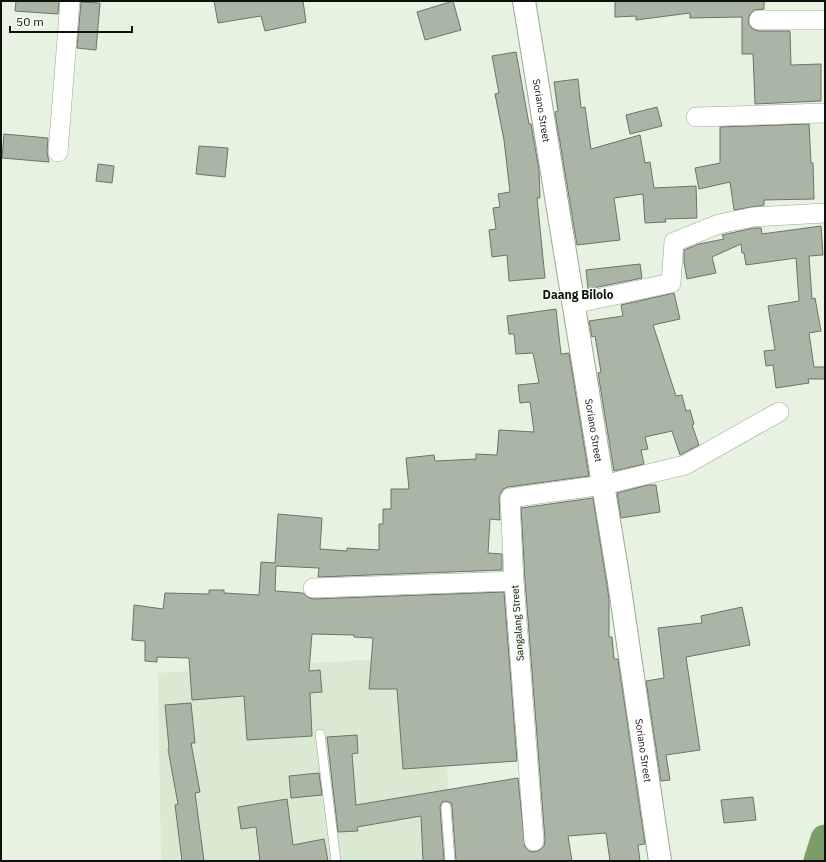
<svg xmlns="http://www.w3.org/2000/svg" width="826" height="862" viewBox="0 0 826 862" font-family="'IBM Plex Sans',sans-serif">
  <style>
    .built { fill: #d9e9d2 }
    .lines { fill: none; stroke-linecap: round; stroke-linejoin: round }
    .river { stroke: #7b9d68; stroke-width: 29 }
    .building { fill: #abb5a5; stroke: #6b7567 }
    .service-casing { stroke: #9ca797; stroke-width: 10 }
    .minor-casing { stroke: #9ca797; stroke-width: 20 }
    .secondary-casing { stroke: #9ca797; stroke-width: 24 }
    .service { stroke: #fff; stroke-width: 9 }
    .minor { stroke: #fff; stroke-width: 19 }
    .secondary { stroke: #fff; stroke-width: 22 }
    .labels { text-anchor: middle; stroke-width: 3; stroke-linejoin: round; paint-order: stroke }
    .street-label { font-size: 10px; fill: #0e120c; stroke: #f6fff1 }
    .quarter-label { font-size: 12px; font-weight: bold; fill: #0e120c; stroke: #f6fff1 }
  </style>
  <rect width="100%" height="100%" fill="#e7f2e1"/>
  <!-- built -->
  <path class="built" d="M441,655L452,861H161L158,673Z"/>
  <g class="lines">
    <!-- river -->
    <path class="river" d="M818,861L825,839"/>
  </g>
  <!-- building -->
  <path class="building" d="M16,1H59L58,14L15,11Z
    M214,1H303L306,22L265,31L261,16L218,23Z
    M453,1L461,30L425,40L417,12Z
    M615,1H764V9L754,10L750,14L748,20L749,25L753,29L759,31H790L791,65L821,64V101L755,104L753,54H742V17L690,18V13L636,20V16L615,17Z
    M81,2L100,3L96,50L77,48Z
    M516,52L529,124H531L539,170L540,198H537L545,278L509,281L507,255L492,257L489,230L496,229L493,208L500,207L498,194L510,192L504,140L495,94L499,93L492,56Z
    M578,79L581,108L585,107L591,149L640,135L645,163L650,162L654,188L696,186L697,218L665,219L666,222L645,223L643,194L614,198L620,240L577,245L555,112L558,111L554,82Z
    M657,107L662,126L630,134L626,115Z
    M809,124L811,163H813L814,199L764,200V205L734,210L730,182L699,189L695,168L720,163V127Z
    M4,134L48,138L47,152L49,162L2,158Z
    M199,146L228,148L225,177L196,174Z
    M98,164L114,166L112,183L96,181Z
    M821,226L823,255L809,256L812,299L815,298L821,331L809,333L814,367H825V379H808L809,383L776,388L773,365L766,366L764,351L775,350L768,306L799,301L796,258L746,265L744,253H742L741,244L712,257L716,273L687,279L684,262V250L699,244L724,239L722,235L754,228H761L762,234Z
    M640,264L642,278L588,289L586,270Z
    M674,293L680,319L653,325L676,396L682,395L686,411L690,410L694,424L692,425L699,445L680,455L672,431L645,437L648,449L641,450L644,464L614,471L598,373L601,372L595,336L592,337L589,321L623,316L621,305Z
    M556,309L561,354L569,353L589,476L508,487L503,489L499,498L500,520L490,519L488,553L502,554V570L318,577L319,568L276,566L275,591L303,593L308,597L313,599L504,592L517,761L403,769L397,689H369L373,638L354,637V635L312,634L309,671L320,670L322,692L310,693L312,736L247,740L244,696L192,700L189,658L157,657V662L145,661V641L132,640L134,605L163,609L165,593L209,594V590H224V593L259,595L261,562L275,563L278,514L322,518L320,549L347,551V548L379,550V524H383V509H391V489H409L406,458L434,455L435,461L476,459V454L497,455L499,430L534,432L530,402L520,403L518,385L539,383L533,353L516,354L514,334H509L507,316Z
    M648,485H656L660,512L621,518L617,493Z
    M593,498L609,598V637H612L614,659H618L645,844L638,845L640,861H610L606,833L568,836L572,861H456L452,807L451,803L446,801L442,802L440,807L444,861H423L421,816L357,827L358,831L338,832L327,737L357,735L358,753L352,754L356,805L518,778L525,847L529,851L534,852L540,850L544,846L545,840L525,580L521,508Z
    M742,607L750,645L686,657L700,750L666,755L670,780L661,781L646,681L664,678L658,628L702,623L701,616Z
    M191,703L195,743H191L200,792L195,793L204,861H182L175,805L178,804L168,749L169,748L165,705Z
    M319,773L322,795L291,798L289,776Z
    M753,797L756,820L724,823L721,800Z
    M287,799L293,845L324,839L328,861H260L256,827L241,829L238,807Z"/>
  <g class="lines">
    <defs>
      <path id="service" d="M320,734L336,861
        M446,807L450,861"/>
      <path id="minor" d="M759,20H825
        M696,117L825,113
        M58,152L70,1
        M573,304L671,283L674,242L719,224L753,217L825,213
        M313,588L514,581
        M534,841L514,581L510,498L603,485L685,465L779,412"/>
      <g id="secondary">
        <path id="s1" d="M524,1L619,582L660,861"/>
      </g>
    </defs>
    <!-- service casing -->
    <use href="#service" class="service-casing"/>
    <!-- minor casing -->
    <use href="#minor" class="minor-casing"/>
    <!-- secondary casing -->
    <use href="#secondary" class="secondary-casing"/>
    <!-- service -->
    <use href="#service" class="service"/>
    <!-- minor -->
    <use href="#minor" class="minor"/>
    <!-- secondary -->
    <use href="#secondary" class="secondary"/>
  </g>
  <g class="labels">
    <!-- street labels -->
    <g class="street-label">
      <text dy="4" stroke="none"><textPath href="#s1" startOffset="111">Soriano Street</textPath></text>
      <text dy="4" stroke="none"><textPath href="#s1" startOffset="435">Soriano Street</textPath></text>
      <text transform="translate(517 623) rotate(-94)" y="4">Sangalang Street</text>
      <text dy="4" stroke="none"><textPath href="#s1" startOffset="759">Soriano Street</textPath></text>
    </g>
    <!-- quarter labels -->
    <g class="quarter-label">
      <text x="578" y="299">Daang Bilolo</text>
    </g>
  </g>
  <!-- border -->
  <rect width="826" height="862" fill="none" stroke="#0e120c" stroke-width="4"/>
  <!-- scale -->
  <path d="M10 26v6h122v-6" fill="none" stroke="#0e120c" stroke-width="2"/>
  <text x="16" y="26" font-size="12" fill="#0e120c" stroke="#f6fff1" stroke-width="3" paint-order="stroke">50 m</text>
</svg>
